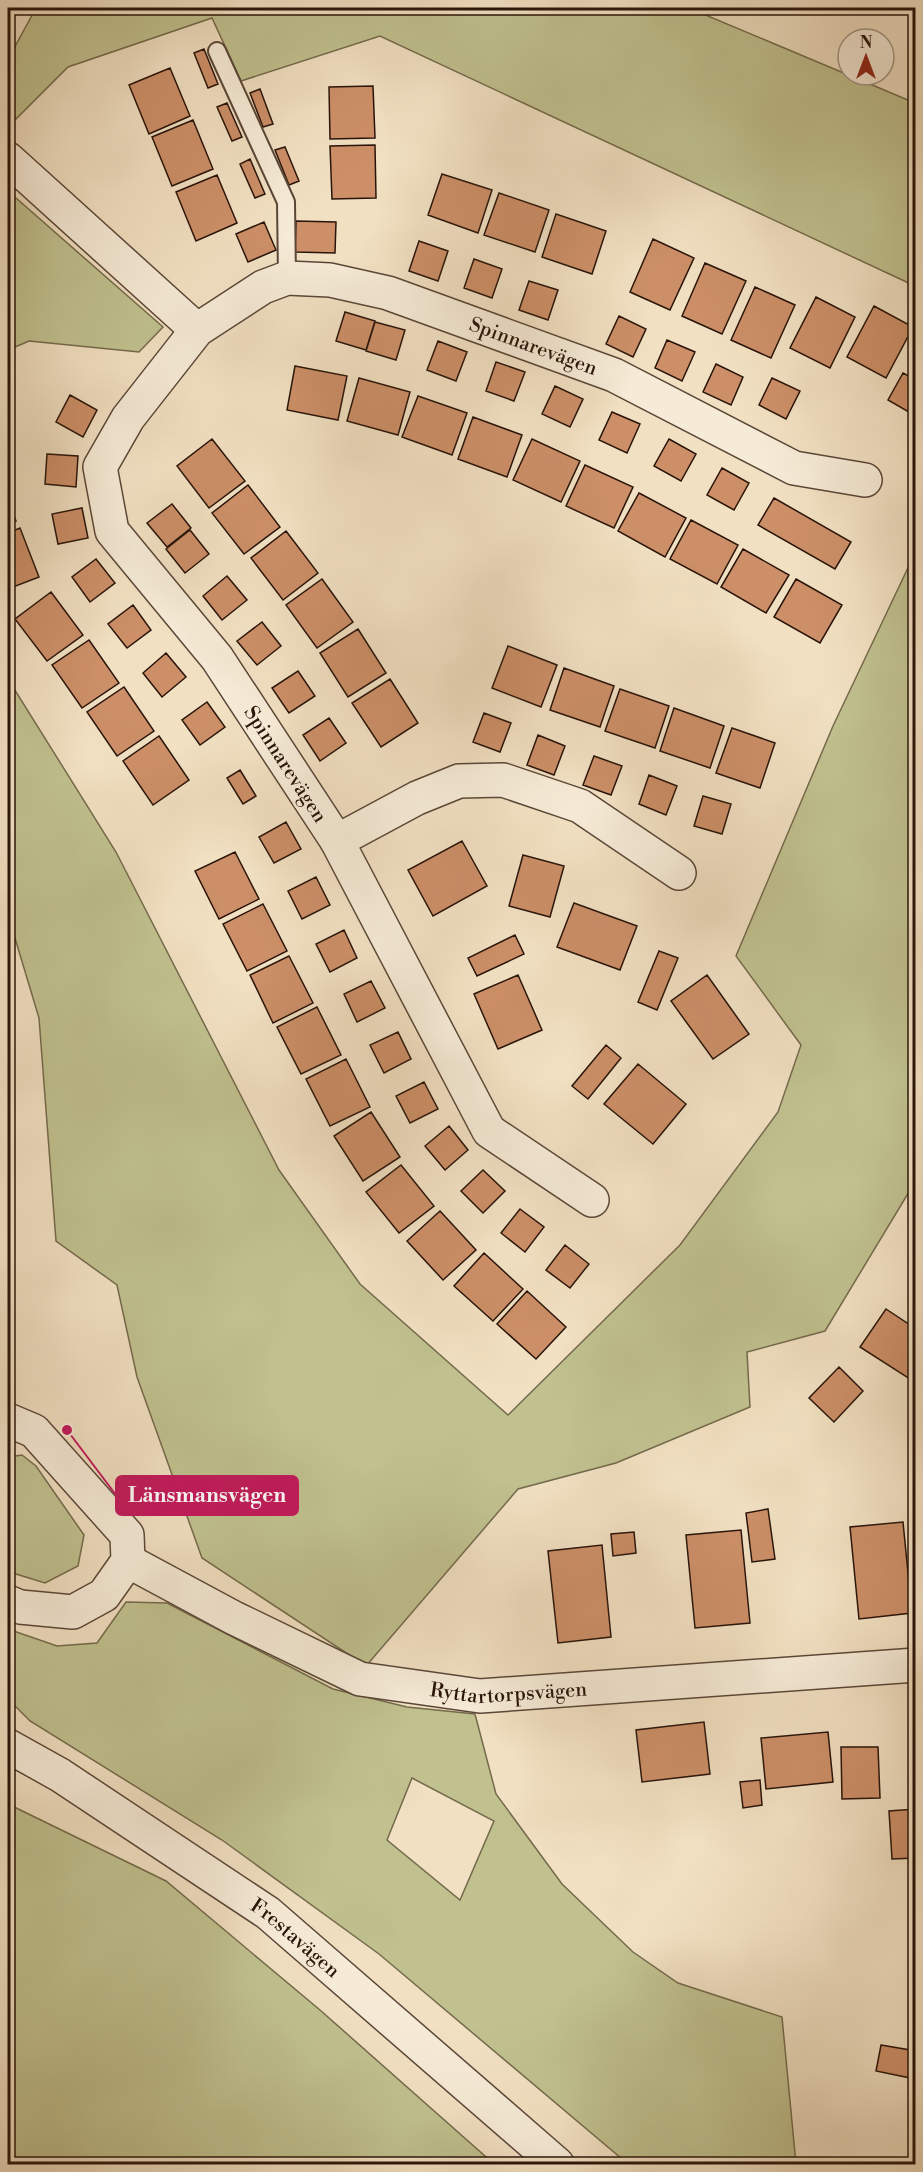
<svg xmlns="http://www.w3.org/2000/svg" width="923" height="2172" viewBox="0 0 923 2172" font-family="'Libre Bodoni',serif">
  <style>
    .green { fill: #c0c18f; stroke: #746a4c; stroke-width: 1.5; fill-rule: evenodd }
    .building { fill: #cc8f68; stroke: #29140a; stroke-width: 1.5 }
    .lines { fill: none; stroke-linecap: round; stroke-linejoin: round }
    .service-casing { stroke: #5b4738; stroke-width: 20 }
    .minor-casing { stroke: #5b4738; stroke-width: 36 }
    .tertiary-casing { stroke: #5b4738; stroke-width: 36 }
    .service { stroke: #f6ebd7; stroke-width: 16 }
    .minor { stroke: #f6ebd7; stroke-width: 33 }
    .tertiary { stroke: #f6ebd7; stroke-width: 33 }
    .labels { text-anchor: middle; stroke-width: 5; stroke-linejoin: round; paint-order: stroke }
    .street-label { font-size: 20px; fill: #29140a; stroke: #f6ebd7 }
    .leader { fill: none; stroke: #c2185b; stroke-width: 2 }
    .callout-dot { fill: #c2185b; stroke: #f6ebd7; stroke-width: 2 }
    .callout { fill: #c2185b; stroke: #c2185b; stroke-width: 2 }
    .callout-label { font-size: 21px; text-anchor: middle; font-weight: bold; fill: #fff }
  </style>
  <rect width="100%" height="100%" fill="#f1e0c2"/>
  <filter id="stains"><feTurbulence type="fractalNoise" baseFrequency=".00333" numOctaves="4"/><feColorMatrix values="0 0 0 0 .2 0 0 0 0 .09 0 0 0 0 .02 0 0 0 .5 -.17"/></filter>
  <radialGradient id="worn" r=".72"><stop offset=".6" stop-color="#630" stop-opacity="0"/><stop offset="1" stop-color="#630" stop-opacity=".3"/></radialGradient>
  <!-- green -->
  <path class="green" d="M36,8H689L915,103V286L380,36L241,81L212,18L68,67L8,127L12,52Z
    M8,191L163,327L139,352L29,341L8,350Z
    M915,553V1182L825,1331L747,1352L750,1407L616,1463L518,1489L366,1666L202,1558L137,1377L117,1285L56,1241L39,1018L8,915V679L116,852L279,1170L360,1284L508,1415L680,1245L778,1112L801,1045L736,956L833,726Z
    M22,1455L36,1466L84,1535L78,1566L45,1583L16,1574L8,1564V1457Z
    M126,1602L167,1603L333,1689L407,1707L475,1714L496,1794L562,1884L633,1952L678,1983L782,2017L796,2164H628L379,1954L222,1840L30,1721L8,1699V1629L57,1646L97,1643ZM412,1778L494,1821L460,1900L387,1840Z
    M8,1804L166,1881L320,2010L494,2164H8Z"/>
  <!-- building -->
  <path class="building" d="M204,49L218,84L208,88L194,53Z
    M170,68L190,116L149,134L129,85Z
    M373,86L375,138L330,139L329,87Z
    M260,89L273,124L263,127L250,93Z
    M227,103L242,137L232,141L217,107Z
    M193,120L213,169L172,186L152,137Z
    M375,145L376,198L332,199L330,146Z
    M285,147L299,181L289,185L275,150Z
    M250,159L265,194L255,198L240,164Z
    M442,174L492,190L478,233L428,215Z
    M217,175L237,223L196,241L176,192Z
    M499,193L549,210L535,252L484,235Z
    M556,214L606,231L592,274L542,257Z
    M296,221L336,222L335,253L295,252Z
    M264,222L276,250L248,262L236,234Z
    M653,239L694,258L670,310L630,292Z
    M419,241L448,251L438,281L409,271Z
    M474,259L502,269L492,298L464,288Z
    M705,263L746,281L722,334L682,316Z
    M529,281L558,290L548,320L519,310Z
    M755,287L795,305L771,358L731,340Z
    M816,297L855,317L830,368L790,348Z
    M874,306L913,327L886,378L847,357Z
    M345,312L375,321L366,350L336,341Z
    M619,316L646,329L633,357L606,344Z
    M375,322L405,330L396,360L366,351Z
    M667,340L695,352L682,381L655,368Z
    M438,341L467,352L456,381L427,370Z
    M496,362L525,372L514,401L486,391Z
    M716,364L743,377L731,405L703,392Z
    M295,366L347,376L338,420L287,410Z
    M903,373L916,380L914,415L888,400Z
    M359,378L410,392L398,435L347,421Z
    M772,378L800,391L786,419L759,405Z
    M555,386L583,399L570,427L542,414Z
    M70,395L97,410L83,437L56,422Z
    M418,396L467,413L452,455L402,437Z
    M612,412L640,424L627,453L599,440Z
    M473,417L522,435L507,477L458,459Z
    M212,439L245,481L209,508L177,466Z
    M532,439L580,461L561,502L513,480Z
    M669,439L696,454L681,481L654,466Z
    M47,454L78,456L76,487L45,484Z
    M585,465L633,487L614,528L566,506Z
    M722,468L749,483L734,510L707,495Z
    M248,485L280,527L244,554L212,513Z
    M639,493L686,518L665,557L618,531Z
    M774,498L851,542L835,569L758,525Z
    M8,500L16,521L8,524Z
    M172,504L191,528L167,547L147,523Z
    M82,508L88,538L58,544L52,514Z
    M691,520L738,545L717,584L670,559Z
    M20,528L39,577L8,589V533Z
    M190,530L209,554L185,573L166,549Z
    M286,531L318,573L283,600L251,558Z
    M743,549L789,575L766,613L721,587Z
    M96,559L115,583L90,602L72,577Z
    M227,576L247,600L222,620L203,596Z
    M322,579L353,622L317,648L286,605Z
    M796,579L842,605L820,643L774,617Z
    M51,592L83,635L47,661L15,619Z
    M133,605L151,630L127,648L108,624Z
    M262,622L281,646L257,665L237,641Z
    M358,629L386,673L348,697L320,653Z
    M89,640L119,683L82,708L52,665Z
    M508,646L557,665L541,707L492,688Z
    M166,653L186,677L162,697L143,673Z
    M564,668L614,686L600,727L550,710Z
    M298,671L315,696L289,713L272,688Z
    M390,679L418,723L381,747L352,703Z
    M124,687L154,731L117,756L87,712Z
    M620,689L669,706L655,748L605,731Z
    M207,702L225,727L200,745L182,720Z
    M674,708L724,726L710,768L660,751Z
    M484,713L511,723L500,752L473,742Z
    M329,718L346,743L320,761L303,735Z
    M732,728L775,743L760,788L716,773Z
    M538,735L565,746L554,775L527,765Z
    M159,736L189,780L153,805L123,761Z
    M594,756L622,766L611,795L583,785Z
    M240,770L256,796L243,804L227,778Z
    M649,775L677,786L666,815L639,804Z
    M703,796L731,804L722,834L694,826Z
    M286,822L301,849L274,863L259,837Z
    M462,841L487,886L433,916L408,870Z
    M235,852L259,899L219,919L195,871Z
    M523,855L564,866L550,917L509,906Z
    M316,877L330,905L302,919L288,891Z
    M574,903L637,926L620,970L557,947Z
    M263,904L287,951L247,971L223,924Z
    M344,930L357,958L330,972L316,944Z
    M515,935L524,954L477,976L468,958Z
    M659,951L678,958L657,1010L638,1002Z
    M289,956L313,1003L273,1023L250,975Z
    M518,975L542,1030L498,1049L474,994Z
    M707,975L749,1034L713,1059L671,1001Z
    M371,981L385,1008L357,1022L344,994Z
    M317,1007L341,1055L301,1074L277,1027Z
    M398,1032L411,1059L384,1073L370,1045Z
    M606,1045L621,1058L588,1099L572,1086Z
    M346,1059L370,1107L330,1126L306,1079Z
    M638,1064L686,1104L653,1144L604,1104Z
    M424,1082L438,1109L410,1123L396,1096Z
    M371,1112L400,1157L363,1181L334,1136Z
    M449,1126L468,1150L445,1170L425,1146Z
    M401,1165L434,1206L399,1233L366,1192Z
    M483,1170L505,1191L483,1213L461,1191Z
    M520,1209L544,1227L525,1252L501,1233Z
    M440,1211L476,1250L443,1280L407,1241Z
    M565,1245L589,1264L570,1288L546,1270Z
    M484,1253L523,1289L493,1321L454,1286Z
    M527,1291L566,1327L536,1359L497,1324Z
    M886,1309L916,1329V1383L860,1347Z
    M839,1367L863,1391L834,1422L809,1398Z
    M916,1486V1526H913L909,1487Z
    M768,1509L775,1559L752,1562L746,1513Z
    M903,1522L912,1613L859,1619L850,1527Z
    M741,1530L750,1623L695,1628L686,1535Z
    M634,1532L636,1553L613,1556L611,1534Z
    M602,1545L611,1637L558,1643L548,1551Z
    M704,1722L710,1774L642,1782L636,1730Z
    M828,1732L833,1782L766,1789L761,1738Z
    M841,1747H878L880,1798L842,1799Z
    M760,1780L762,1805L743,1808L740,1782Z
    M916,1809V1858L892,1859L889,1811Z
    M881,2045L916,2051L915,2079L876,2071Z"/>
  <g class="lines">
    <defs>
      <path id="service" d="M217,51L286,202L287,278"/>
      <g id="minor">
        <path d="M8,159L197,330"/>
        <path d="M337,841L417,798L459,781L503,780L580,806L679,873"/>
        <path id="s1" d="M592,1200L489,1131L337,841L217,658L112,531L100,467L128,418L197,330L263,287L287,278L330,280L388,293L614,375L794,468L865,480"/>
        <path d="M8,1420L34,1431L127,1535L128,1561L104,1595L73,1612L20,1607L8,1602"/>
        <path id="s2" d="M128,1561L234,1618L360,1679L480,1696L916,1665"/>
      </g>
      <g id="tertiary">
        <path id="s3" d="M8,1746L60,1775L268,1913L557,2164"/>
      </g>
    </defs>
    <!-- service casing -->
    <use href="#service" class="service-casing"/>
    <!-- minor casing -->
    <use href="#minor" class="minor-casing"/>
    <!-- tertiary casing -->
    <use href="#tertiary" class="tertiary-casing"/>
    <!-- service -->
    <use href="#service" class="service"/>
    <!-- minor -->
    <use href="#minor" class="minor"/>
    <!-- tertiary -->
    <use href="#tertiary" class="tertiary"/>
  </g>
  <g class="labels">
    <!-- street labels -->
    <g class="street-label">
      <text dy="7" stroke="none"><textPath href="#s1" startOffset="1430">Spinnarevägen</textPath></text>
      <text transform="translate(286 764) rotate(57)" y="7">Spinnarevägen</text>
      <text dy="7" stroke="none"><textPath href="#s2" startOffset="410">Ryttartorpsvägen</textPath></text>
      <text dy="7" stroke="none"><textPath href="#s3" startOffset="346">Frestavägen</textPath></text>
    </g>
  </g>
  <!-- callouts -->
  <path class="leader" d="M67 1430L116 1495"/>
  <circle class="callout-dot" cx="67" cy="1430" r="6"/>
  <rect class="callout" x="116" y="1476" width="182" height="39" rx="6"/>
  <g class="callout-label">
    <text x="207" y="1502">Länsmansvägen</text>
  </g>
  <!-- margin -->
  <rect width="923" height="2172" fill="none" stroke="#f1e0c2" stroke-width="30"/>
  <rect x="9" y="9" width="905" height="2154" fill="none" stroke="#29140a" stroke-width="3"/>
  <rect x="15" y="15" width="893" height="2142" fill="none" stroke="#29140a" stroke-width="1.5"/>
  <!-- north arrow -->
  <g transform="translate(866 57)"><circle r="28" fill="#f6ebd7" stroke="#a49585" stroke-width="1.5"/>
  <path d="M0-4.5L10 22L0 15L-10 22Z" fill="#8f2418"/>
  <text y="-9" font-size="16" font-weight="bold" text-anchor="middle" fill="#29140a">N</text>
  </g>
  <rect width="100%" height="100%" filter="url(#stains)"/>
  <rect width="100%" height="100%" fill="url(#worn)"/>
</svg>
